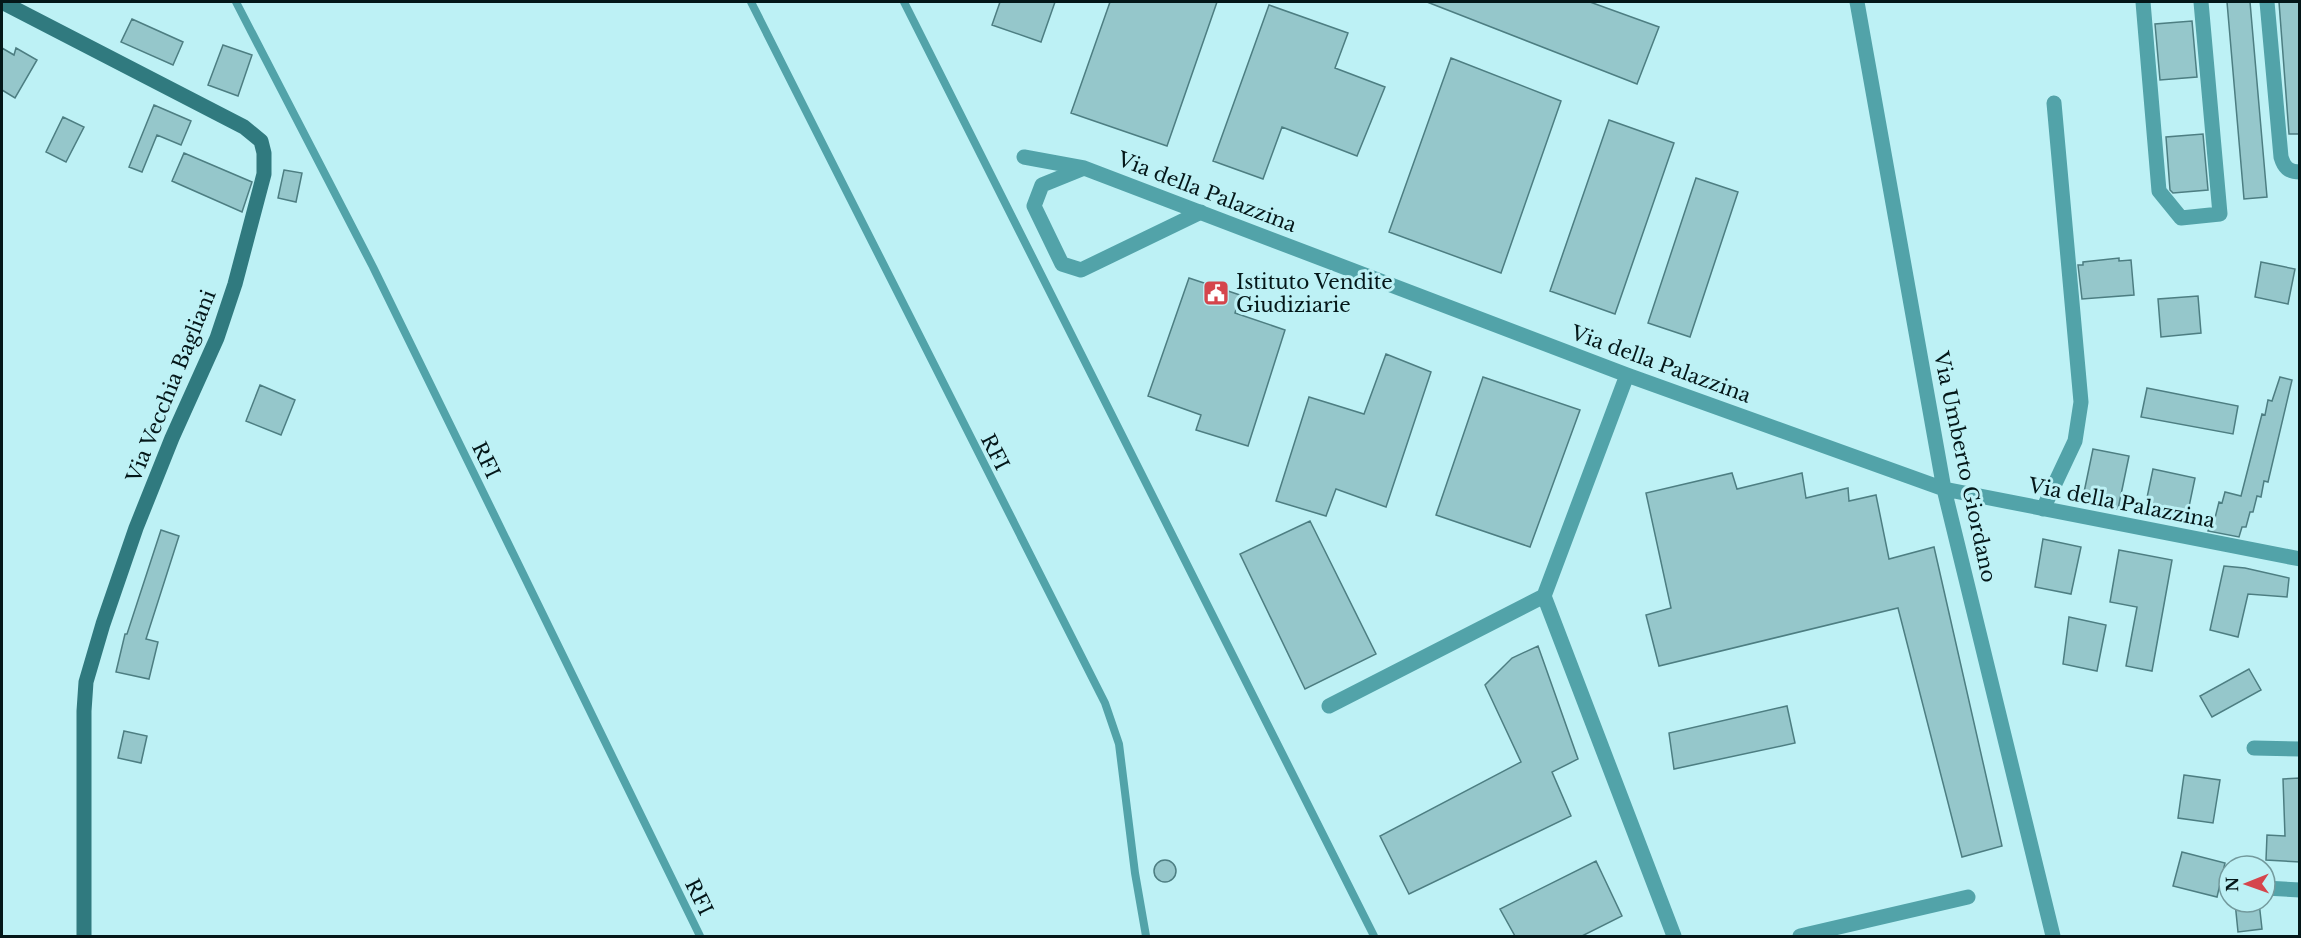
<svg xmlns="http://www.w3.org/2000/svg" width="2301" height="938" viewBox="0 0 2301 938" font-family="'Libre Baskerville',serif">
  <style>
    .building { fill: #95c7cb; stroke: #4d7e82; stroke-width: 1.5 }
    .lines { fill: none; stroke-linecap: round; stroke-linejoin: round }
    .lane { stroke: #52a3a9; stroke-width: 8 }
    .street { stroke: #52a3a9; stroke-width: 15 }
    .secondary { stroke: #307a7f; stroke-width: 15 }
    .labels { text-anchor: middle; stroke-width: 6; stroke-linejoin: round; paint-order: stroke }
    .street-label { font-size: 20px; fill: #041719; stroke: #bdf1f5 }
    .poi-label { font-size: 20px; fill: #041719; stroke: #bdf1f5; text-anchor: start }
  </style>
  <rect width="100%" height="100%" fill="#bdf1f5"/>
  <!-- building -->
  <path class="building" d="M1000,2H1055L1041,42L992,25Z
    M1110,2H1217L1167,146L1071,113Z
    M1427,2H1590L1659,27L1637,84Z
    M2227,2H2250L2267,197L2244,199Z
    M2279,2H2300V134H2289Z
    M1269,5L1348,33L1335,68L1385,87L1357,156L1282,127L1263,179L1213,161Z
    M132,19L183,42L173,65L121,42Z
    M2192,21L2197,77L2160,80L2155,24Z
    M223,45L252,55L238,96L208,85Z
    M2,48L14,55L16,48L37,60L15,98L2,90Z
    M1451,58L1561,101L1501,273L1389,232Z
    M154,105L191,121L181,145L157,135L142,172L129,167Z
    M63,117L84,127L66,162L46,152Z
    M1609,120L1674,143L1615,314L1550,291Z
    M2203,134L2208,190L2173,193L2170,190L2166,137Z
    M184,153L252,182L242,212L172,181Z
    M284,170L302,173L296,202L278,198Z
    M1696,178L1738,192L1690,337L1648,323Z
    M2119,258V261L2131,260L2134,295L2082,299L2078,265H2083V262Z
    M2261,262L2295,269L2288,304L2255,297Z
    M1189,278L1240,295L1235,313L1285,330L1248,446L1196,430L1201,415L1148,396Z
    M2198,296L2201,333L2161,337L2158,299Z
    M1386,354L1431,372L1386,507L1336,489L1326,516L1276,501L1309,397L1364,414Z
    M1483,377L1580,410L1530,547L1436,515Z
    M2280,377L2292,380L2268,482L2264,481L2261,497L2257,496L2253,512H2250L2246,527H2242L2239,537L2208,531L2212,517L2215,518L2219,502L2222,503L2225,492L2241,496L2262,414L2265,415L2268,400L2272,401Z
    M260,385L295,400L281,435L246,421Z
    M2147,388L2238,406L2233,434L2141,417Z
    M2093,449L2129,456L2118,509L2082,502Z
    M2153,469L2195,478L2186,521L2144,512Z
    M1732,473L1737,489L1802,473L1806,498L1848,488L1849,501L1876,495L1889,559L1934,547L2002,846L1962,857L1898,608L1659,666L1646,615L1671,608L1646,493Z
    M1310,521L1376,654L1305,689L1240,554Z
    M161,530L179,536L146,639L158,642L149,679L116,672L125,634H127Z
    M2043,539L2081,547L2071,594L2035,587Z
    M2119,550L2172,560L2152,671L2126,666L2137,607L2110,602Z
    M2224,566L2245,568L2289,578L2287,597L2248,594L2238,637L2210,630Z
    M2069,617L2106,625L2097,671L2063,664Z
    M1538,646L1578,759L1552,772L1571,816L1409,894L1380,836L1521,762L1485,685L1512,658Z
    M2249,669L2261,690L2212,717L2200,696Z
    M1787,706L1795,743L1674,769L1669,733Z
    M124,731L147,736L141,763L118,758Z
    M2184,775L2220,780L2213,823L2178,818Z
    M2300,778V862L2266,860L2267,835L2285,836L2283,779Z
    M2182,852L2225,863L2217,897L2173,886Z
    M1154 871a11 11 0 1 1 22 0a11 11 0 1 1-22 0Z
    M1596,861L1622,916L1582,936H1515L1500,909Z
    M2235,902H2259L2262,929L2238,932Z"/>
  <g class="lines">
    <!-- lane -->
    <path class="lane" d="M236,2L373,267L700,936
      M751,2L1105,703L1119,744L1135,873L1146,936
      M904,2L1374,936"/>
    <!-- street -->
    <path class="street" d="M1857,2L1944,489L2053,936
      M2143,2L2159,191L2181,218L2220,214L2201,2
      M2267,2L2281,157C2284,167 2288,172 2300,172
      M1024,157L1084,168L1627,375L1944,489L2300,559
      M1084,168L1042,185L1034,206L1062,264L1081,270L1201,212
      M1627,375L1544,596L1674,936
      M2043,509L2075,441L2081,402L2054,103
      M1329,706L1544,596
      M2254,748L2300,749
      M2265,888L2300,890
      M1800,936L1968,897"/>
    <!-- secondary -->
    <path class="secondary" d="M2,2L244,127L261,141L264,153V174L235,284L217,338L172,438L136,528L103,624L86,682L84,711V936"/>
  </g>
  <!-- icons -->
  <defs>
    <symbol id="civic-square" viewBox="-11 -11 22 22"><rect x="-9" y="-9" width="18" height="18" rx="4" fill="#d5454c" stroke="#bdf1f5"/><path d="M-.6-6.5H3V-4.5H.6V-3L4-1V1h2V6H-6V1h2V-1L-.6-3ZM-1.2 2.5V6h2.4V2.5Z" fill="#fff"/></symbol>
  </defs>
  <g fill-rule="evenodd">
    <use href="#civic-square" x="1201" y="278" width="30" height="30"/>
  </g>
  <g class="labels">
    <!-- street labels -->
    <g class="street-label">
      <text transform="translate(1207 192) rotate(21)" y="7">Via della Palazzina</text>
      <text transform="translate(1661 364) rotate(20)" y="7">Via della Palazzina</text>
      <text transform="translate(171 386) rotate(-68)" y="7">Via Vecchia Bagliani</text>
      <text transform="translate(995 452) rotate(63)" y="7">RFI</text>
      <text transform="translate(486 460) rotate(64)" y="7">RFI</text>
      <text transform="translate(1965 467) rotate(78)" y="7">Via Umberto Giordano</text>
      <text transform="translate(2122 503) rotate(11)" y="7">Via della Palazzina</text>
      <text transform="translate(699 897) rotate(64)" y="7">RFI</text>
    </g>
    <!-- poi labels -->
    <g class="poi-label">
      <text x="1236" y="289">Istituto Vendite<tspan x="1236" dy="23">Giudiziarie</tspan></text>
    </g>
  </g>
  <!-- border -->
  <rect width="2301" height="938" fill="none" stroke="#041719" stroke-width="6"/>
  <!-- north arrow -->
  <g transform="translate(2247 884) rotate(269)"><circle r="28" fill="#bdf1f5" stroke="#739a9d" stroke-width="1.5"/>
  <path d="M0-4.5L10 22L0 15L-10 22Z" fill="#d5454c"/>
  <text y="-9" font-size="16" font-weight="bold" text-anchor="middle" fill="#041719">N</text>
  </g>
</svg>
